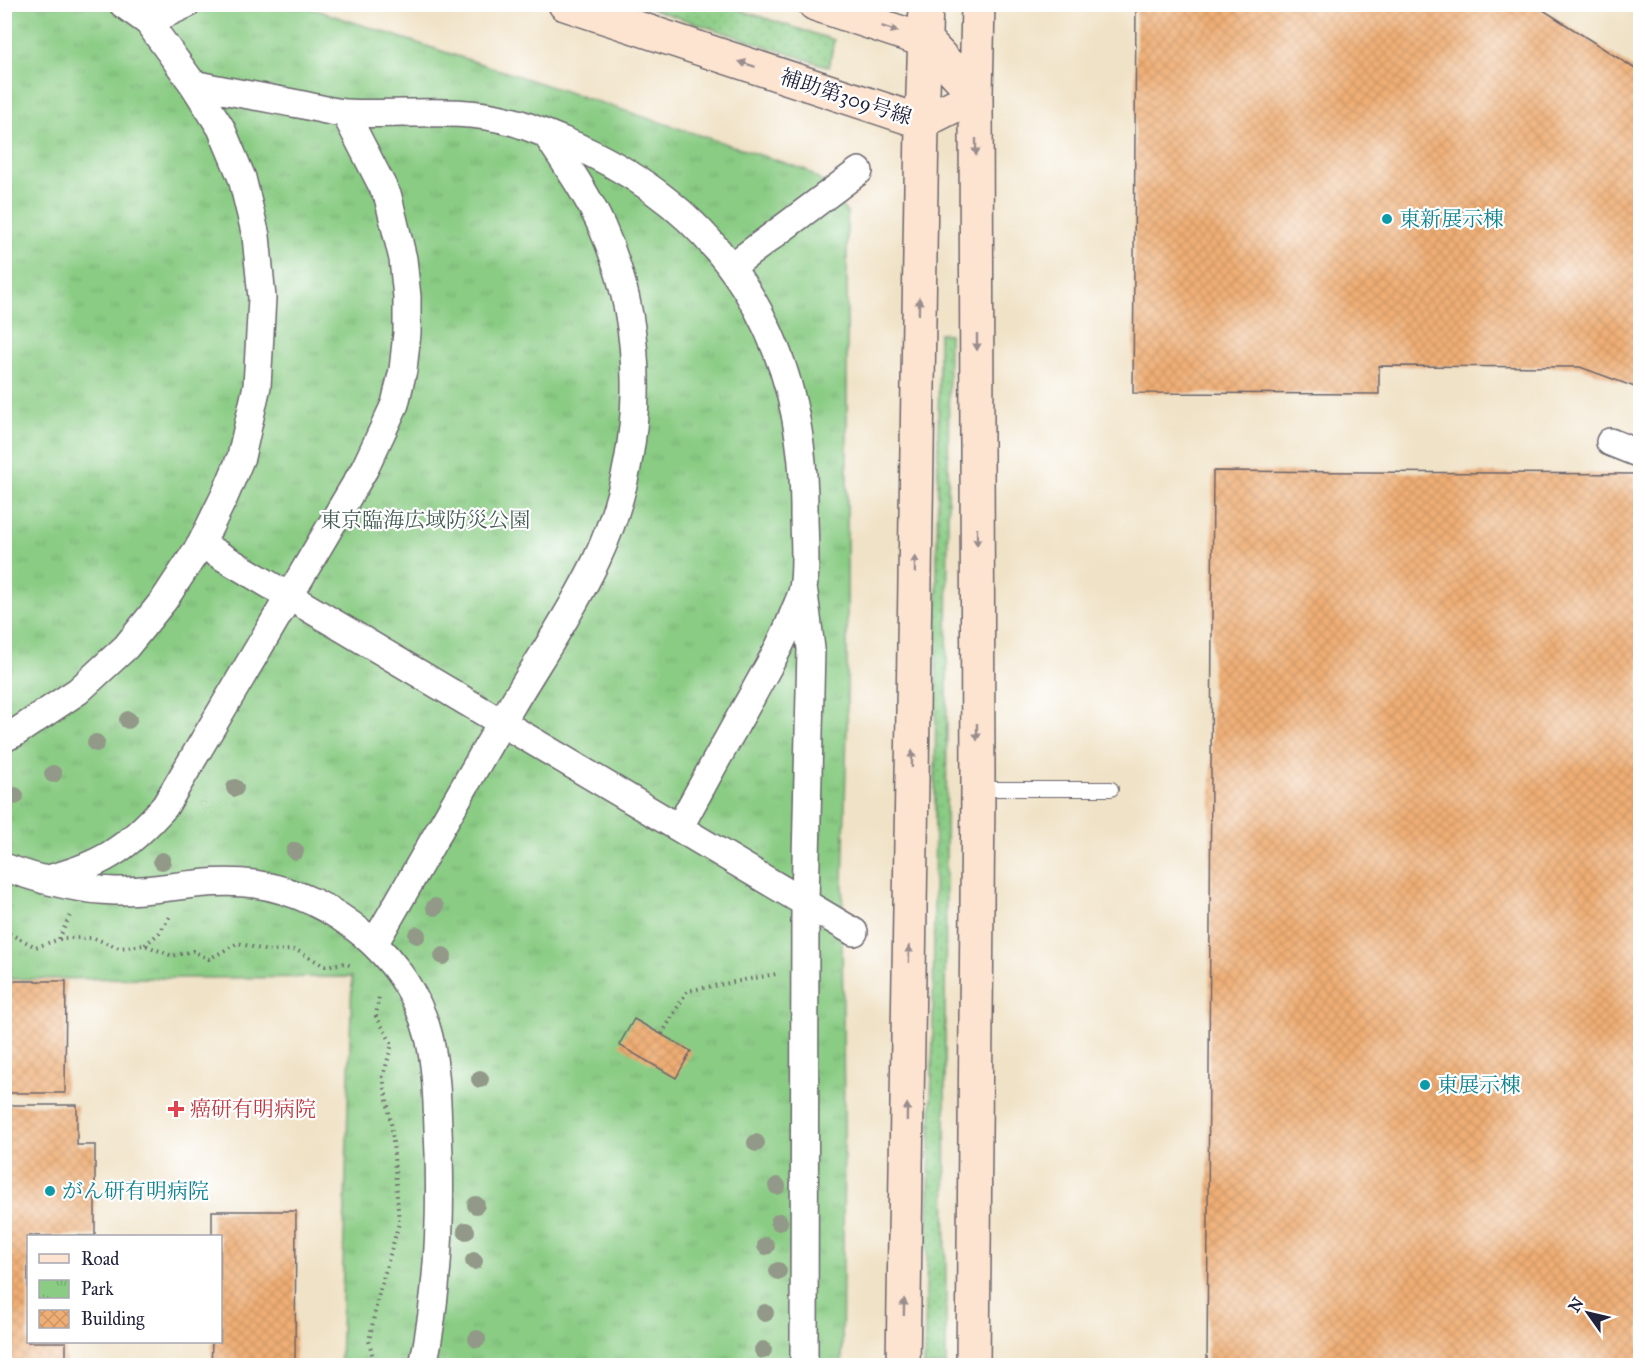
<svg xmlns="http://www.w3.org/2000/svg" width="1645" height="1370" viewBox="0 0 1645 1370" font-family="'IM FELL Great Primer','Noto Serif JP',serif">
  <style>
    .grass { fill: url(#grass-dots); stroke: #567760; stroke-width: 1.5 }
    .park { fill: url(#park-tufts); stroke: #567760; stroke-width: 1.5 }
    .building { fill: url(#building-cross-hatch) }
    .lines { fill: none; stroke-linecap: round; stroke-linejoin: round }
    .lane-casing { stroke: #6a656c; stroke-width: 16 }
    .street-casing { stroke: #6a656c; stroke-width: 30 }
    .secondary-casing { stroke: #6a656c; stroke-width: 36 }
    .path { stroke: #6a656c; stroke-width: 4; stroke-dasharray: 1.5 4.5; stroke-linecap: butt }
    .lane { stroke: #fff; stroke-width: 14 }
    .street { stroke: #fff; stroke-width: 27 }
    .secondary { stroke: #fde4d1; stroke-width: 33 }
    .tree { fill: #929988 }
    .oneway { fill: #9a8d8e }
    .culture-dot { fill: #0f9aa8; stroke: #fff; stroke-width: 2 }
    .health-dot { fill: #e0444e; stroke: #fff; stroke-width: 2 }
    .labels { text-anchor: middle; stroke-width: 4.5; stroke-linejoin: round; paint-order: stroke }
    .street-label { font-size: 21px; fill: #22223b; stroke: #fff }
    .culture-label { font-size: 21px; fill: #0d838f; stroke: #fff; text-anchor: start }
    .park-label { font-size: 21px; fill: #465e55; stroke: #fff }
    .health-label { font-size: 21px; fill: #be3a42; stroke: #fff; text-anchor: start }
  </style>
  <defs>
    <pattern id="grass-dots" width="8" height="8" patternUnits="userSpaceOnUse" patternTransform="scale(1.5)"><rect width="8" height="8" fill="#8acc84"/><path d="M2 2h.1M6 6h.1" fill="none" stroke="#77af73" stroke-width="1.8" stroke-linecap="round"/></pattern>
    <pattern id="park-tufts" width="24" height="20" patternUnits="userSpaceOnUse" patternTransform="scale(1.5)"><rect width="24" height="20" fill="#8acc84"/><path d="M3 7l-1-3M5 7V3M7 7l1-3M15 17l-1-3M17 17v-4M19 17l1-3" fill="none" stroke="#77af73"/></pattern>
    <pattern id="building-cross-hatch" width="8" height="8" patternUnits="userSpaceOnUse" patternTransform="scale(1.5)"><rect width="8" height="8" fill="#efae74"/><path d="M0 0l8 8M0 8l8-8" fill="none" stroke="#cd9565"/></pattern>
  </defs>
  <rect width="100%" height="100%" fill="#fff"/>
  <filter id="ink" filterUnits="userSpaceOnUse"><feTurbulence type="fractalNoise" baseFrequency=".0167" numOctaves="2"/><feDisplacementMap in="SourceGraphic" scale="12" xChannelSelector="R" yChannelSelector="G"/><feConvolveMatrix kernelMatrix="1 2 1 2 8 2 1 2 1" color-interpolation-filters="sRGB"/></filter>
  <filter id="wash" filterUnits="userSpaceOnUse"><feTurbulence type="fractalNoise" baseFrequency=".008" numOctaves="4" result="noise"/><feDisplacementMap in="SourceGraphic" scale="24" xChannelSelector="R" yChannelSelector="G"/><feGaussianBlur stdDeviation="1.35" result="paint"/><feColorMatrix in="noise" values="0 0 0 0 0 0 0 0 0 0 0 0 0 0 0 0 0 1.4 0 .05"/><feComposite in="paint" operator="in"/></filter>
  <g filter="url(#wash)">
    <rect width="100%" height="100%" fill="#f0e2c6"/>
    <!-- grass -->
    <path class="grass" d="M640,5H724L834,40L829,67Z
      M939,333L949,334L945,1034L946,1365L924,1366L933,1034Z"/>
    <!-- park -->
    <path class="park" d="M4,5H301L806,170L822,182L847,213V726L842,925L844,1125L842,1365H340L352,977L5,979Z"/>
    <g id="blocks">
      <!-- building -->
      <path class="building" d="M1136,4H1534L1640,72V389L1580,367L1379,366V394L1133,393Z
        M1213,471L1635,474L1634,488H1640V1366H1207Z
        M4,981H66L65,1093H4Z
        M634,1019L691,1051L676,1078L619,1045Z
        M4,1105H77V1145H95V1236H28V1342H66V1366H4Z
        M212,1211H296L295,1366H211L212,1342H220V1236H212Z"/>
    </g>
  </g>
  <g filter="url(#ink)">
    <use href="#blocks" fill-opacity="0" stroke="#6a656c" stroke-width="1.5"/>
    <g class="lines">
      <defs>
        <path id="lane" d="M978,789H1111"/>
        <path id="street" d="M148,22L187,4
          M193,84C226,91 260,97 293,103C311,106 329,112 346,113C403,116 459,106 514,122C531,127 548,135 564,141C726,208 806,343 804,515C804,537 807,567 803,588C802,595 798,603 795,610C783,643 768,666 752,696C727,740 703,784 679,828
          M731,267L859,171
          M1610,442L1640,454
          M201,544L854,932
          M4,738L15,733L78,691L126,647L164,600L201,544L225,495L241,457L257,386L262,298L256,236L242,178L221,128L193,84L148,22L123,4
          M4,867C40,880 77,890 115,891C162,892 207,877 255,884C334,896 409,957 429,1037C438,1075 437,1115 439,1154C441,1225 438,1296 423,1366
          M44,880C100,866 126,850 165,806L365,468L395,404L403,370L407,333V297L403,259L388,197L345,113
          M374,944C420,865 465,784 512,705C540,658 572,611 596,561C645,456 649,333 602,227C587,194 566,164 546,134
          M804,1366L805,902L811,649L804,593"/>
        <path id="secondary" d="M565,4L922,122L976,95L926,41L815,4
          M903,1366L922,122L926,4
          M973,1366L978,789L976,95L978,4"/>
      </defs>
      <!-- lane casing -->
      <use href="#lane" class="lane-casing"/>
      <!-- street casing -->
      <use href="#street" class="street-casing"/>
      <!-- secondary casing -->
      <use href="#secondary" class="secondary-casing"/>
      <!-- path -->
      <path class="path" d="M4,931L36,947L63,938H94L119,948L145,945L172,956L193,951L209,959L238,943L267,951L296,950L325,966L345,963L353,967
        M59,939L71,913
        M145,945L159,933L170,916
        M662,1034L687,991L776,974
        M375,1366L369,1341L378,1297L399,1223L392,1129L383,1077L392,1044L376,1016L379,996"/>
      <!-- lane -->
      <use href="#lane" class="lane"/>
      <!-- street -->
      <use href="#street" class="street"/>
      <!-- secondary -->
      <use href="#secondary" class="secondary"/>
    </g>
    <!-- trees -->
    <g class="tree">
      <circle cx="128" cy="720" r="9"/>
      <circle cx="96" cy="743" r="9"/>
      <circle cx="53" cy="774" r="9"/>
      <circle cx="235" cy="788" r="9"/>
      <circle cx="15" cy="796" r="9"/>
      <circle cx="295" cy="851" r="9"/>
      <circle cx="162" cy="861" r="9"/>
      <circle cx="435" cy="907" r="9"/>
      <circle cx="417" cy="935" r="9"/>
      <circle cx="443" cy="956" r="9"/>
      <circle cx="480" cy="1079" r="9"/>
      <circle cx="756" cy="1143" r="9"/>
      <circle cx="777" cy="1186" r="9"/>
      <circle cx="476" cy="1205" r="9"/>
      <circle cx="779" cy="1222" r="9"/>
      <circle cx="466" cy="1231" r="9"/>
      <circle cx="766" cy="1246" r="9"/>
      <circle cx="474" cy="1261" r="9"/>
      <circle cx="778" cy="1271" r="9"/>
      <circle cx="765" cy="1313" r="9"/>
      <circle cx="477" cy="1339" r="9"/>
      <circle cx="763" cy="1350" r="9"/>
    </g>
    <!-- one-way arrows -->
    <defs><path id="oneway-solid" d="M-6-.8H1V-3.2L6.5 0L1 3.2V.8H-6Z" transform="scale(1.5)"/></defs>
    <g class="oneway">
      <use href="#oneway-solid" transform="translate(890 29) rotate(18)"/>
      <use href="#oneway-solid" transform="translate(747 64) rotate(-162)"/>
      <use href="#oneway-solid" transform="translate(976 147) rotate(90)"/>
      <use href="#oneway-solid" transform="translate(919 306) rotate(-89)"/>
      <use href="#oneway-solid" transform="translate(977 342) rotate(90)"/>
      <use href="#oneway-solid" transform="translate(977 537) rotate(90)"/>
      <use href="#oneway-solid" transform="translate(915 564) rotate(-89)"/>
      <use href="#oneway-solid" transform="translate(977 732) rotate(90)"/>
      <use href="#oneway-solid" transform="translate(912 759) rotate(-89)"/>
      <use href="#oneway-solid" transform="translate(909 954) rotate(-89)"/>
      <use href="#oneway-solid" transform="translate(907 1112) rotate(-89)"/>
      <use href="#oneway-solid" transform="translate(904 1307) rotate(-89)"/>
    </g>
  </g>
  <!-- markers -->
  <g class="culture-dot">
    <circle cx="1387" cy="219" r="6"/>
    <circle cx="1425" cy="1085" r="6"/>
    <circle cx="50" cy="1191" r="6"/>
  </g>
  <path class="health-dot" d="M173 1100h6v6h6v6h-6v6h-6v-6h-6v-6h6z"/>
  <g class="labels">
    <!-- street labels -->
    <g class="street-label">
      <text transform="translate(846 97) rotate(18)" y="7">補助第309号線</text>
    </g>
    <!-- culture labels -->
    <g class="culture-label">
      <text x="1399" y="226">東新展示棟</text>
      <text x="1437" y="1092">東展示棟</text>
      <text x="62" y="1198">がん研有明病院</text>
    </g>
    <!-- park labels -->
    <g class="park-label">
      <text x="425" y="527">東京臨海広域防災公園</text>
    </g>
    <!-- health labels -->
    <g class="health-label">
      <text x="190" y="1116">癌研有明病院</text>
    </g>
  </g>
  <!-- margin -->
  <rect width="1645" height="1370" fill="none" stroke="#fff" stroke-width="24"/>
  <!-- legend -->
  <rect x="27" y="1235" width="195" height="108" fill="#ffffff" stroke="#a7a7b1" stroke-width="1.5"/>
  <rect x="39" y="1254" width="30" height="9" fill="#fde4d1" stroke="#a7a7b1" stroke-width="1.5"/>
  <text x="81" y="1265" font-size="18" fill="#22223b">Road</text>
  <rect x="39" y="1280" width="30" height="18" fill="url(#park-tufts)" stroke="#a7a7b1" stroke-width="1.5"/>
  <text x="81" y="1295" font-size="18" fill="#22223b">Park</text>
  <rect x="39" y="1310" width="30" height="18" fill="url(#building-cross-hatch)" stroke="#a7a7b1" stroke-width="1.5"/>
  <text x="81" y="1325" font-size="18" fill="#22223b">Building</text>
  <!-- north arrow -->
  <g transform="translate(1588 1313) rotate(304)" stroke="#ffffff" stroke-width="4.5" paint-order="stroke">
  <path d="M0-4.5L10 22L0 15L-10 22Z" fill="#22223b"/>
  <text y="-9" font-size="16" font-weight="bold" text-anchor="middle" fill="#22223b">N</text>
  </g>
</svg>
